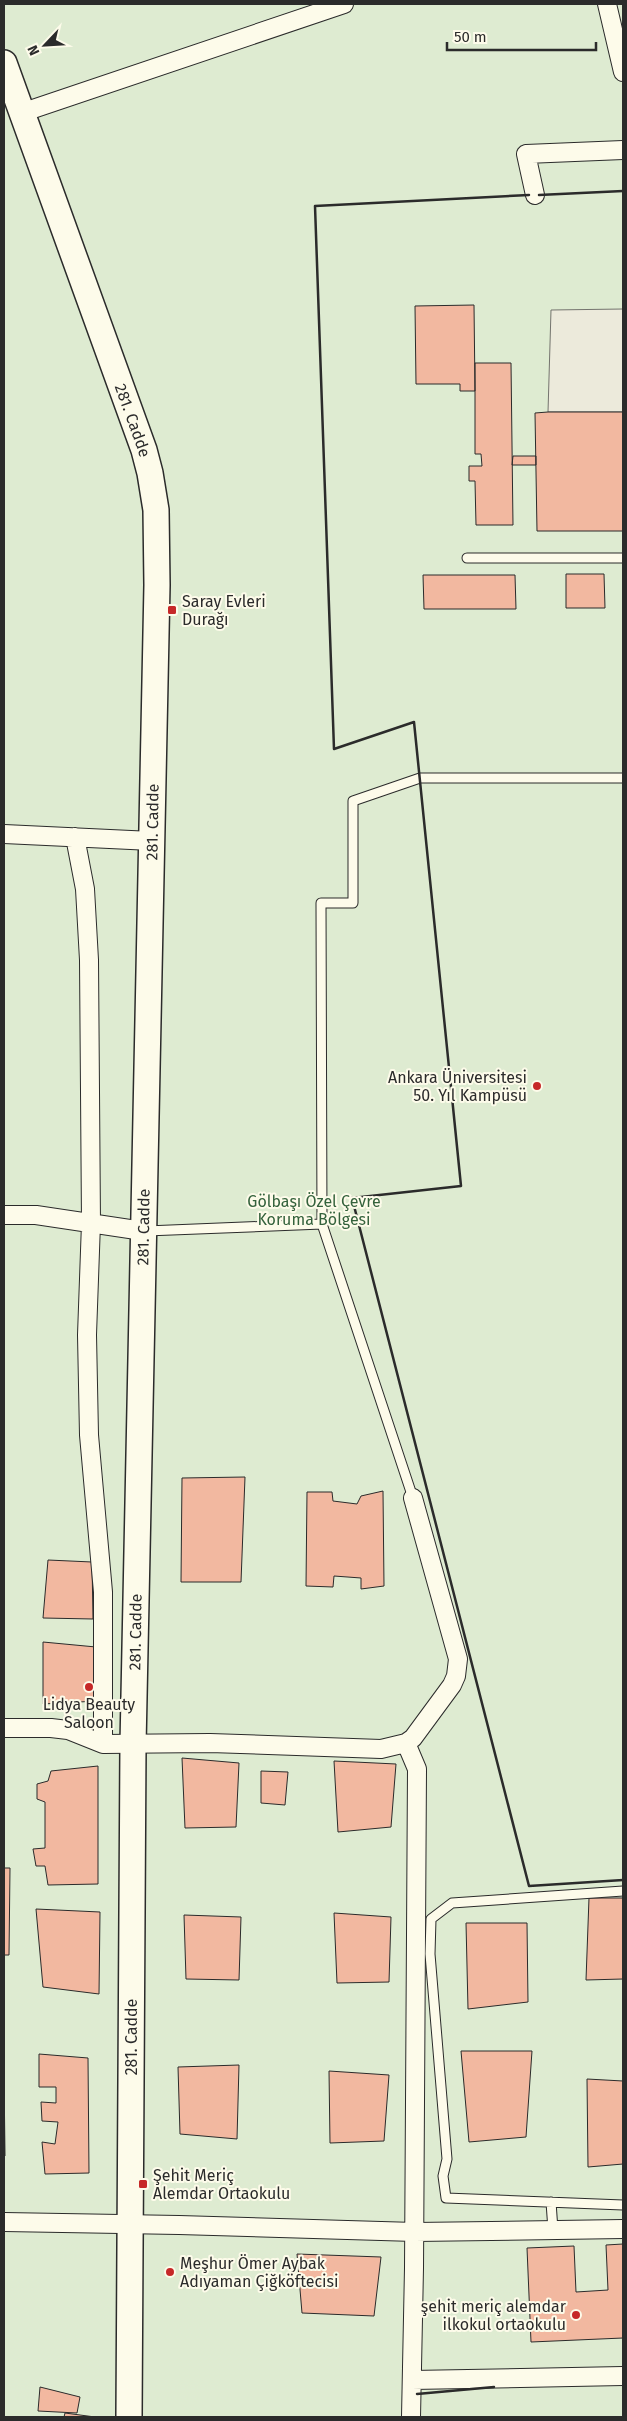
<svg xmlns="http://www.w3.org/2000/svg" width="627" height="2421" viewBox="0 0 627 2421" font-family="'Fira Sans',sans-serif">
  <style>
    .green { fill: #deebd1; stroke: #74746e }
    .parking { fill: #eceadb; stroke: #74746e }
    .building { fill: #f2b8a0; stroke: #2b2b2b }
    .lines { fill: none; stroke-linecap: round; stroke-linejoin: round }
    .lane-casing { stroke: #2b2b2b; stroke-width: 11 }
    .street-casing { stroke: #2b2b2b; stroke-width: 20 }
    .secondary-casing { stroke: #2b2b2b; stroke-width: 28 }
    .lane { stroke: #fdfbea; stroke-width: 9 }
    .street { stroke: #fdfbea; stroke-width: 18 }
    .secondary { stroke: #fdfbea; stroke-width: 25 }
    .wall { stroke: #2b2b2b; stroke-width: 2.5 }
    .poi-dot { fill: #c62828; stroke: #fdfbea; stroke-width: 2 }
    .labels { text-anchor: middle; stroke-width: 4; stroke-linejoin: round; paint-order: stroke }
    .street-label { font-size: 16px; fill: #2b2b2b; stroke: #fdfbea }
    .poi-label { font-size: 16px; fill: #2b2b2b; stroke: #fdfbea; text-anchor: start }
    .park-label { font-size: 16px; fill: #34623c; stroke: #fdfbea }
  </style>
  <rect width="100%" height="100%" fill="#fdfbea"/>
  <!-- green -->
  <path class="green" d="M4,4H623V2417H4Z"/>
  <!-- parking -->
  <path class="parking" d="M623,309V412H548L551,310Z"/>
  <!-- building -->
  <path class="building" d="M474,305L475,391H460V384H416L415,306Z
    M475,363H511L513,525H476L475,481H469V466H482L481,454H475Z
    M548,412H623V531H537L535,413Z
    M513,456H536V465H512Z
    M566,574H604L605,608H566Z
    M423,575H515L516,609H424Z
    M245,1477L241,1582H181L182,1478Z
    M383,1491L384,1586L361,1589V1578L334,1576L333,1587L306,1586L307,1492H332L333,1501L357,1504L361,1496Z
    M48,1560L92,1562L93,1619L43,1618Z
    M43,1642L96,1647L97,1701L43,1704Z
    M182,1758L239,1763L236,1827L185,1828Z
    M334,1761L396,1764L391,1827L338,1832Z
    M98,1766V1884L48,1885L45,1866H36L33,1849L45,1848V1802L37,1799V1784L48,1781L51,1771Z
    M261,1771L288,1772L285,1805L261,1803Z
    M4,1868H10L9,1955H4Z
    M589,1898H623V1979L586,1980Z
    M36,1909L100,1912L99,1994L43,1987Z
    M334,1913L391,1917L389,1982L337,1983Z
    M184,1915L241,1917L239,1980L186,1979Z
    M466,1923H527L528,2002L468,2009Z
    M461,2051H532L526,2137L469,2142Z
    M39,2054L88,2058L89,2173L45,2174L42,2142L55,2144L58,2122L42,2121L41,2102L56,2103V2087H39Z
    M239,2065L237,2139L180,2134L178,2067Z
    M329,2071L389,2075L384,2141L330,2143Z
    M4,2074L5,2156H4Z
    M587,2079L623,2081V2164L588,2167Z
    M623,2244V2338L531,2342L527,2248L574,2246L576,2292L608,2290L606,2245Z
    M297,2254L381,2257L374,2316L302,2313Z
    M40,2387L80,2397L77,2413L38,2411Z
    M65,2413L95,2417H64Z"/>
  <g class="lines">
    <defs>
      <path id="lane" d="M467,558H623
        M146,1231L322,1224
        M413,1498L322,1224L321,903H353V801L420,778H623
        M623,1891L452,1903L431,1919L430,1954L447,2159L443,2176L446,2198L623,2205
        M551,2202L553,2230"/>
      <path id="street" d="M607,4L623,72
        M21,113L344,4
        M535,195L526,154L623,150
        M4,834L152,841
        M75,837L85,889L89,960L91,1223L87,1335L89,1435L103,1592V1744
        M4,1215H36L143,1231
        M4,1728H51L68,1730L103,1744L210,1743L381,1749L406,1743L413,1738L452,1685L456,1676L458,1659L413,1498
        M406,1743L417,1769L414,2268L411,2417
        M4,2222L179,2225L415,2232L623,2229
        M412,2380L623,2376"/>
      <g id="secondary">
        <path id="s1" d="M4,63L144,450L150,473L156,510L157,585L133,1745L129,2417"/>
      </g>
    </defs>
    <!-- lane casing -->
    <use href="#lane" class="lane-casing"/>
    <!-- street casing -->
    <use href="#street" class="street-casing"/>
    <!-- secondary casing -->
    <use href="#secondary" class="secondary-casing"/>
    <!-- lane -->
    <use href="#lane" class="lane"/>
    <!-- street -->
    <use href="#street" class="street"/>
    <!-- secondary -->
    <use href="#secondary" class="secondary"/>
    <!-- wall -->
    <path class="wall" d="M529,195L315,206L334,749L414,722L461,1186L352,1198L529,1886L623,1880
      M539,195L623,191
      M417,2394L494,2387"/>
  </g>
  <!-- markers -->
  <g class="poi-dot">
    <rect x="167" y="605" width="10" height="10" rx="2.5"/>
    <circle cx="537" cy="1086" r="5"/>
    <circle cx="89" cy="1687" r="5"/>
    <rect x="138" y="2179" width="10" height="10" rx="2.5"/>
    <circle cx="170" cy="2272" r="5"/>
    <circle cx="576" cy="2315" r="5"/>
  </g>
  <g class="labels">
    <!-- street labels -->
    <g class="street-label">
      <text dy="6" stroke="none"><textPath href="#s1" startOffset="380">281. Cadde</textPath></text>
      <text transform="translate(152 822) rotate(-89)" y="6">281. Cadde</text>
      <text transform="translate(143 1227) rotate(-89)" y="6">281. Cadde</text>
      <text transform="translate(135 1632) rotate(-89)" y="6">281. Cadde</text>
      <text transform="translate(131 2037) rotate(-90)" y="6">281. Cadde</text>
    </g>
    <!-- poi labels -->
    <g class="poi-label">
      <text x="182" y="607">Saray Evleri<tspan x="182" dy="18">Durağı</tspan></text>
      <text x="527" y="1083" text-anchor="end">Ankara Üniversitesi<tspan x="527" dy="18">50. Yıl Kampüsü</tspan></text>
      <text x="89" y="1710" text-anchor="middle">Lidya Beauty<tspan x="89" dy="18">Saloon</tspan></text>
      <text x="153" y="2181">Şehit Meriç<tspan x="153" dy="18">Alemdar Ortaokulu</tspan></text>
      <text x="180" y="2269">Meşhur Ömer Aybak<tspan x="180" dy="18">Adıyaman Çiğköftecisi</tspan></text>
      <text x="566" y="2312" text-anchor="end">şehit meriç alemdar<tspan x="566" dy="18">ilkokul ortaokulu</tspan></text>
    </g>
    <!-- park labels -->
    <g class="park-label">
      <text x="314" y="1207">Gölbaşı Özel Çevre<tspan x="314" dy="18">Koruma Bölgesi</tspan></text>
    </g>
  </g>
  <!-- border -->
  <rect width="627" height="2421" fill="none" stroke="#2b2b2b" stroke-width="10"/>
  <!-- north arrow -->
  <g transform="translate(45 45) rotate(245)" stroke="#fdfbea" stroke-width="4" paint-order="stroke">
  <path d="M0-4L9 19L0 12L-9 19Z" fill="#2b2b2b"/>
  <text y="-8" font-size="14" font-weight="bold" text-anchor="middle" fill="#2b2b2b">N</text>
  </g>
  <!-- scale -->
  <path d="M447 42v8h149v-8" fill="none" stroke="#2b2b2b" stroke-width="2.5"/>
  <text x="454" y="42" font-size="15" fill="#2b2b2b" stroke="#fdfbea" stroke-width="4" paint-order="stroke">50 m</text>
</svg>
